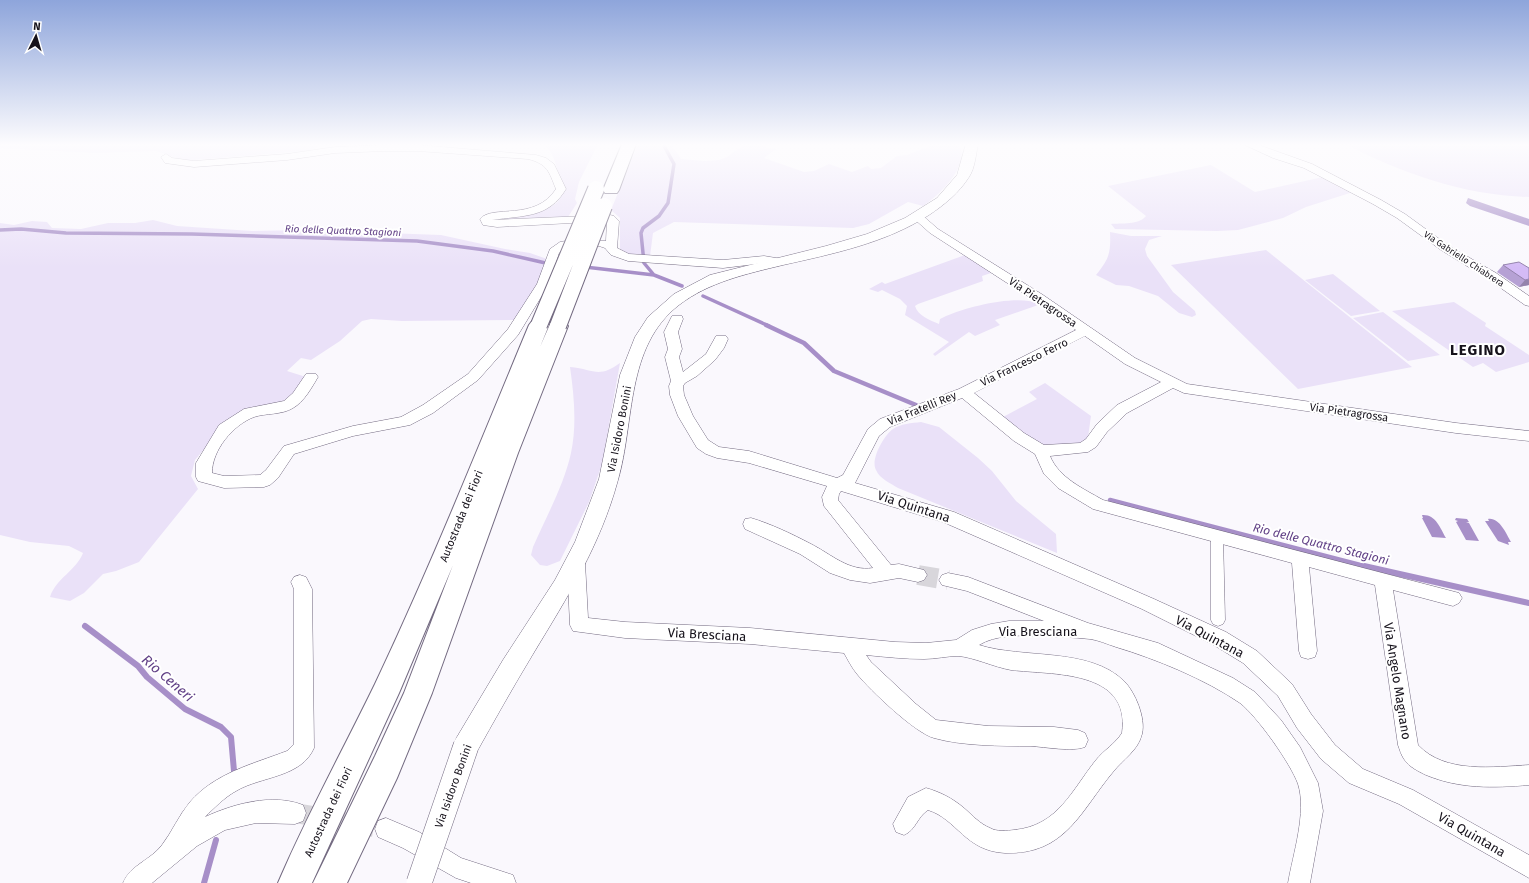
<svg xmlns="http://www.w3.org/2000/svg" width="1529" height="883" viewBox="0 0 1529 883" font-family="'Fira Sans',sans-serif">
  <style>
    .green { fill: #eae1f8 }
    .water { fill: #a78fc8 }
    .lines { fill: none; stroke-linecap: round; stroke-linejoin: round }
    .stream-far2 { stroke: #a78fc8; stroke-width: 3.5 }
    .stream-far1 { stroke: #a78fc8; stroke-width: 4.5 }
    .stream { stroke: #a78fc8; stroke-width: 6 }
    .minor-tunnel { stroke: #d8d6db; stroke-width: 20; stroke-dasharray: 20 10; stroke-linecap: butt }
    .pedestrian-casing { stroke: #736a81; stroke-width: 1 }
    .minor-casing { stroke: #736a81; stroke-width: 1 }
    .tertiary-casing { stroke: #736a81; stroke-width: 1 }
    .motorway-casing { stroke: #736a81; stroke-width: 2 }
    .pedestrian { fill: #fff; fill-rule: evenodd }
    .minor { fill: #fff; fill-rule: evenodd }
    .tertiary { fill: #fff; fill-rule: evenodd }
    .motorway { fill: #fff; fill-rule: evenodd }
    .tertiary-bridge-casing { stroke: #736a81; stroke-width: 26; stroke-linecap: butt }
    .motorway-bridge-casing { stroke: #736a81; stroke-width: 18; stroke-linecap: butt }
    .tertiary-bridge { stroke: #fff; stroke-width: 25 }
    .motorway-bridge { stroke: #fff; stroke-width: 16 }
    .wall { fill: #b6a1d4 }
    .shaded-wall { fill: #9483ac }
    .building { fill: #d4bbf6; stroke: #9483ac }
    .labels { text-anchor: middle; stroke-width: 4; stroke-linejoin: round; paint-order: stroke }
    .far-street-label { font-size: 9px; fill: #16121b; stroke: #fff }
    .far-water-label { font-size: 10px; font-style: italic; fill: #614086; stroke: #fff }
    .street-label { font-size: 11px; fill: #16121b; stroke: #fff }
    .water-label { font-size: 12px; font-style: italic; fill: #614086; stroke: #fff }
    .near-street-label { font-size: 13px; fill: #16121b; stroke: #fff }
    .near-water-label { font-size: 14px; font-style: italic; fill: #614086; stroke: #fff }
    .district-label { font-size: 15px; font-weight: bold; letter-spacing: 1px; fill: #16121b; stroke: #fff }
  </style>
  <rect width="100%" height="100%" fill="#faf8fd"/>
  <!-- green -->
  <path class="green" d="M0,144H320L314,149L304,151L193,160H182L156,151L96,153L0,148Z
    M543,144H598L579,182L575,199L577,203L568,217L503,222L493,220L496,218C515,215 556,215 562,194C564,188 561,181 559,176C556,163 553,152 543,144Z
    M638,144H671L681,159L705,161L719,160L727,157L738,149L749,144L776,149L764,158L804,172L814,171L829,164L852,172L868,166L871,169L881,168L897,156L907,155L933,145L958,146L961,147C966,170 940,194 923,206L908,202L869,224L853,228L674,222L653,233L650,256L627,255L620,252V218L611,210Z
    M1346,144H1529V197C1468,196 1399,173 1346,144Z
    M1211,165L1255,192L1323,177L1353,192L1306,207L1283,218L1238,230L1217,231L1115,229L1111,224C1121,223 1139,225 1146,216L1108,186Z
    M153,220L177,226L252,231L302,230L441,235L505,249L530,253L547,259L537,289L517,320L402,321L371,319L362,321L340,341L311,360L301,358L287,371L306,377L298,388L286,400L256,409L210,442L195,460L191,476L198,489L139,562L116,571L103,574L84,593L70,601L50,597C56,578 76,571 83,553L69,546L30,542L0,535V223L14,225L32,221L47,222L52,228L81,229L108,223H135Z
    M1110,232L1131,236H1162L1149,240L1145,249L1147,256L1173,292L1195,311L1196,315L1192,317L1179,313L1158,296L1129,286L1116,285L1096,275C1109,259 1111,253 1110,232Z
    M1266,250L1412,367L1298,389L1171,265Z
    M965,255L991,273L982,276L983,281L918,304L915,306C918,316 930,320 939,324L940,319L946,316C970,306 1017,294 1041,304L995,320L1000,325L975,336L969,332L935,356L933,354L949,342L905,315L907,306L900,299L882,290L878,292L869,289L882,282L885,284Z
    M1333,274L1380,311L1351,316L1305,280Z
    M1454,302L1486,323L1485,326L1529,355V362L1496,372L1483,363L1473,367L1392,311Z
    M1383,312L1440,355L1408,361L1353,318Z
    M620,363L602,464L589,502L560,561L547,566L540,565L531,555L533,547C546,517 564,485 571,453C577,425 574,395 570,367C594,369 598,379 620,363Z
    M1045,383L1091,416L1088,437L1082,444L1045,446L1032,440L1003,417L1037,399L1029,392Z
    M921,422L939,427L978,458L992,471L1016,501L1056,534L1057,553L898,488C890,483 880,479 876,470C870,460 884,435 893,429C900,424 912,423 921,422Z"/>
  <!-- water -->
  <path class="water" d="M1468,198L1529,219V226L1470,206L1466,203Z
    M1422,515C1436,514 1440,528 1446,538L1432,537L1422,518H1423Z
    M1456,518L1467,519L1469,522H1466L1469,523L1479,541L1466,540L1456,522L1458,521L1455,520Z
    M1488,519C1499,517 1506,533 1511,542H1508L1509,545L1498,541L1485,521H1489Z"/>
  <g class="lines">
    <!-- stream-far2 -->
    <path class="stream-far2" d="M0,230L21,229L66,233L192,234L417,241L493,251L550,264
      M585,267L654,275L682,286
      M654,275L644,263L641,233L643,228L659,216L668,203L674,164L663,144
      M703,296L769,326"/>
    <!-- stream-far1 -->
    <path class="stream-far1" d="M766,325L804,343L834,371L916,405
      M1110,500L1368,567"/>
    <!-- stream -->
    <path class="stream" d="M1364,566L1529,603
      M85,626L138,666L147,677L185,709L221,727L231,737L234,771
      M204,883L216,840"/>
    <!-- minor-tunnel -->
    <path class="minor-tunnel" d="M918,575L948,580
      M295,813L386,829"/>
    <defs>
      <path id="pedestrian" d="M1217,532L1221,534L1223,537L1225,620L1223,624L1218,626L1213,624L1211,620V537L1213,534Z"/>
      <path id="minor" d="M1243,144H1256L1312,164L1381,200L1405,214L1449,246L1496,273L1529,296V306L1525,305L1488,279L1441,250L1397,218L1373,204L1304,168L1273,158Z
        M385,145H418L536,155L546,158L554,164L566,189C548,219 523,215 492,220L610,215L614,216L619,221L617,248L629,254L723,260L764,256L782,259L784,262L778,266L764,263L723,268L628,261L611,255L605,248L599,246L567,247L559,253L549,284L518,335L478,380L433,413L410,425L353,436L294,454L278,478L270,485L264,487L224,488L198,481L196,477V463L219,425L244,409L284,401L293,393L306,374H316L318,377C312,387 304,402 293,408C282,415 266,413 254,417C233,425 212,450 212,473L224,476L260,475L266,470L284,446L353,426L401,417L423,405L468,374L508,329L537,284L550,249L560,242L578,239L606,241L607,221L497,227L483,225L480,219C492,204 535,222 556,189C549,172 548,164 528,159L418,151H385L335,153L287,160L194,167L165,163L161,157L166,154L172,158L194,161L287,154L335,147Z
        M918,214L922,215L938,229L1043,295L1135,358L1187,384L1456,423L1529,431V441L1456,433L1184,393L1173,388L1127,413L1107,432L1096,447L1088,452L1050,456C1059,478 1084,489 1103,500L1459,593L1462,598L1459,603L1453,606L1393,590L1418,745C1445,774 1494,767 1529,765V785C1493,788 1460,789 1426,775C1418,771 1409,767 1404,759C1401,755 1400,750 1398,745L1375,585L1309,567L1317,651L1315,657L1308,659L1301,657L1299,651L1292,563L1093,509L1058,488L1044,474L1035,454L1014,441L962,398L890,427L879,436L855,483L954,512L1154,599L1226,632L1257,651L1292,684L1311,714L1335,745L1363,769L1413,790L1529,855V878L1399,804L1349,783L1321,759L1297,728L1278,696L1243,663L1212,644L1142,609L943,522L841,491L839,494L838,500L891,565L899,564L924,570L927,575L924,580L918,582L899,578L870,583L850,580L830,573L800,554L745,529L743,524L745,519L751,518C771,524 792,534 811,544C831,554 849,572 873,568L824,506L822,497L827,486L749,463L717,458L706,454L697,448L678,416L670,395L669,386L671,381L665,357L668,349L664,332L672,316H682L683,319L678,332L682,349L679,357L683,372L706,354L716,336H726L728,339L724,348L715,360L697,376L685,383L683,386L684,395L693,416L708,440L719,447L749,451L837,478L843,475L868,429L880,419L959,389L1076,330L1035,301L930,233L912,217ZM1085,336L1125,364L1161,382L1117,405L1097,424L1086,439L1080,443L1044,445L1024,433L974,393Z
        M576,556L582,558L585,563L588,618L625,622L750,628L895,642L926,643L956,640L972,630L991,624L1009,621H1044L967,591L942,585L939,580L942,575L948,573L968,577L1088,623L1158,643L1233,678L1255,692L1281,720L1300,747L1318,783L1323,811L1310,883H1288C1293,854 1307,812 1298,784C1291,764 1257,716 1240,703C1205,679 1156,659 1116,647C1107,644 1098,640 1090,639C1073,637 1055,637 1038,636C1019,635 995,635 979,645C1023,659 1089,647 1124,681C1135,692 1146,718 1142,734C1138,751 1123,759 1113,772C1081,810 1066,855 1005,853C965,851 957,819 928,810C917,817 916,830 904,835L896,832L893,824L908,797L926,788C940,792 952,798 964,808C972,815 980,824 990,828C997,832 1007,831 1014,830C1058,826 1072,790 1096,760C1104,750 1115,744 1122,733C1131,669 1052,675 1011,670C994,667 973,657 958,656C947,656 936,659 924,659C905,659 886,657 866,655L871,662L916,704L936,720L988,726L1054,727L1078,730L1085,733L1088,740L1085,747C1073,752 1045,747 1031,746C1001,746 962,746 934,738C915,733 870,690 857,674C852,668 848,660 844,653L750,644L625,638L573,631L570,625L567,563L570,558Z
        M300,575L306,577L312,589L314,748C301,778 261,776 236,791C225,797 214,808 205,817C233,804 272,793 303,805L306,813L303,821L295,824L256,823L225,830L197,846L152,883H123C130,865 151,860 162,845C172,832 179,815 190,802C215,773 253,764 287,751L294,744V589L291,582L294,577Z
        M386,818L419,832L461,858L513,875L516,883H471L456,878L403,848L378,837L375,829L378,821Z"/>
      <path id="tertiary" d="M966,144H978C976,154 975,168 969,177C959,193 944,205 929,215C886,243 832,254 783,265C746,274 709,282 679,305C625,347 635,422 618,480C600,546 568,596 533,654C513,687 494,721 475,755L466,758L457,755L453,746L457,737L503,660L555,580L575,542L599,479L620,375L635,337L648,317L674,294L710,275L826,246L867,234L905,218L937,198L957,175Z"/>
      <path id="motorway" d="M622,144H636L619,190L617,193H605L603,190Z
        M539,319L546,321L549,325L540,347L551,322L558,320L565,322L568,326L518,453L432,693L397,778L347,883H313L375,756L404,693L453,565L399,693L312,883H278C307,815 343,750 375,684C431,566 479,445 529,325L532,321Z"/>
    </defs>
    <!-- pedestrian casing -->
    <use href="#pedestrian" class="pedestrian-casing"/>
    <!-- minor casing -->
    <use href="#minor" class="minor-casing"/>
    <!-- tertiary casing -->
    <use href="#tertiary" class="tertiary-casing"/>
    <!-- motorway casing -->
    <use href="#motorway" class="motorway-casing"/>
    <!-- pedestrian -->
    <use href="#pedestrian" class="pedestrian"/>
    <!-- minor -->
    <use href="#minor" class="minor"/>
    <!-- tertiary -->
    <use href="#tertiary" class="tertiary"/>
    <!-- motorway -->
    <use href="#motorway" class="motorway"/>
    <defs>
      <path id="tertiary-bridge" d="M419,883L466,746"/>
      <path id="motorway-bridge" d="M539,325L596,189
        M558,326L604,206"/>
    </defs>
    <!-- tertiary-bridge casing -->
    <use href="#tertiary-bridge" class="tertiary-bridge-casing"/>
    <!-- motorway-bridge casing -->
    <use href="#motorway-bridge" class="motorway-bridge-casing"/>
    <!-- tertiary-bridge -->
    <use href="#tertiary-bridge" class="tertiary-bridge"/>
    <!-- motorway-bridge -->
    <use href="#motorway-bridge" class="motorway-bridge"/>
  </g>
  <!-- wall -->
  <path class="wall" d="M1519,262L1529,285L1519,287L1497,272L1503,265Z"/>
  <!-- shaded-wall -->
  <path class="shaded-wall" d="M1529,279V285L1519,287L1525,280Z"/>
  <!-- building -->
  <path class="building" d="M1519,262L1529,268V279L1525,280L1503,265Z"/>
  <!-- sky -->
  <linearGradient id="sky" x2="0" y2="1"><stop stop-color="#8ea5db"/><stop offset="0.54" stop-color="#fdfcfe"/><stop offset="1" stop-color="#fdfcfe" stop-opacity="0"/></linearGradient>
  <rect width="1529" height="268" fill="url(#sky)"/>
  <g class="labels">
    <!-- far-street labels -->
    <g class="far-street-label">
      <text transform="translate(1464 259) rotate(33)" y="3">Via Gabriello Chiabrera</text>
    </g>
    <!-- far-water labels -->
    <g class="far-water-label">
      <text transform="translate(343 230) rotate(2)" y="4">Rio delle Quattro Stagioni</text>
    </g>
    <!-- street labels -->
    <g class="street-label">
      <text transform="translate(1043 302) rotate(34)" y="4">Via Pietragrossa</text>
      <text transform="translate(1024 362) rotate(-26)" y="4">Via Francesco Ferro</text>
      <text transform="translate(922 408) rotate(-22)" y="4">Via Fratelli Rey</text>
      <text transform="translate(1349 412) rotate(8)" y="4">Via Pietragrossa</text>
      <text transform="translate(619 429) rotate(-79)" y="4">Via Isidoro Bonini</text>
      <text transform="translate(461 516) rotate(-68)" y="4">Autostrada dei Fiori</text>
      <text transform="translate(453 786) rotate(-70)" y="4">Via Isidoro Bonini</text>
      <text transform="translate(328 812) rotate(-65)" y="4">Autostrada dei Fiori</text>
    </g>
    <!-- water labels -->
    <g class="water-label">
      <text transform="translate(1321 544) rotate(14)" y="4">Rio delle Quattro Stagioni</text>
    </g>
    <!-- near-street labels -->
    <g class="near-street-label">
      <text transform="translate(914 506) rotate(18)" y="5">Via Quintana</text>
      <text x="1038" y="636">Via Bresciana</text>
      <text transform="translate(707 634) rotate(3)" y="5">Via Bresciana</text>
      <text transform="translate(1210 636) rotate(28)" y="5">Via Quintana</text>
      <text transform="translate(1398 681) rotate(81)" y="5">Via Angelo Magnano</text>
      <text transform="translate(1472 834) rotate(30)" y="5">Via Quintana</text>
    </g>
    <!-- near-water labels -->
    <g class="near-water-label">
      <text transform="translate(168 678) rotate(41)" y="5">Rio Ceneri</text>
    </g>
    <!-- district labels -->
    <g class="district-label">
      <text x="1478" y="355">LEGINO</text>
    </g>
  </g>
  <!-- north arrow -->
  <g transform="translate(36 36) rotate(5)" stroke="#ffffff" stroke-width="3" paint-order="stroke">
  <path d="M0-3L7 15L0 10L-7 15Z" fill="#16121b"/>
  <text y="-6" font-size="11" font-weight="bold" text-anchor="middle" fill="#16121b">N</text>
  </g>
</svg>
